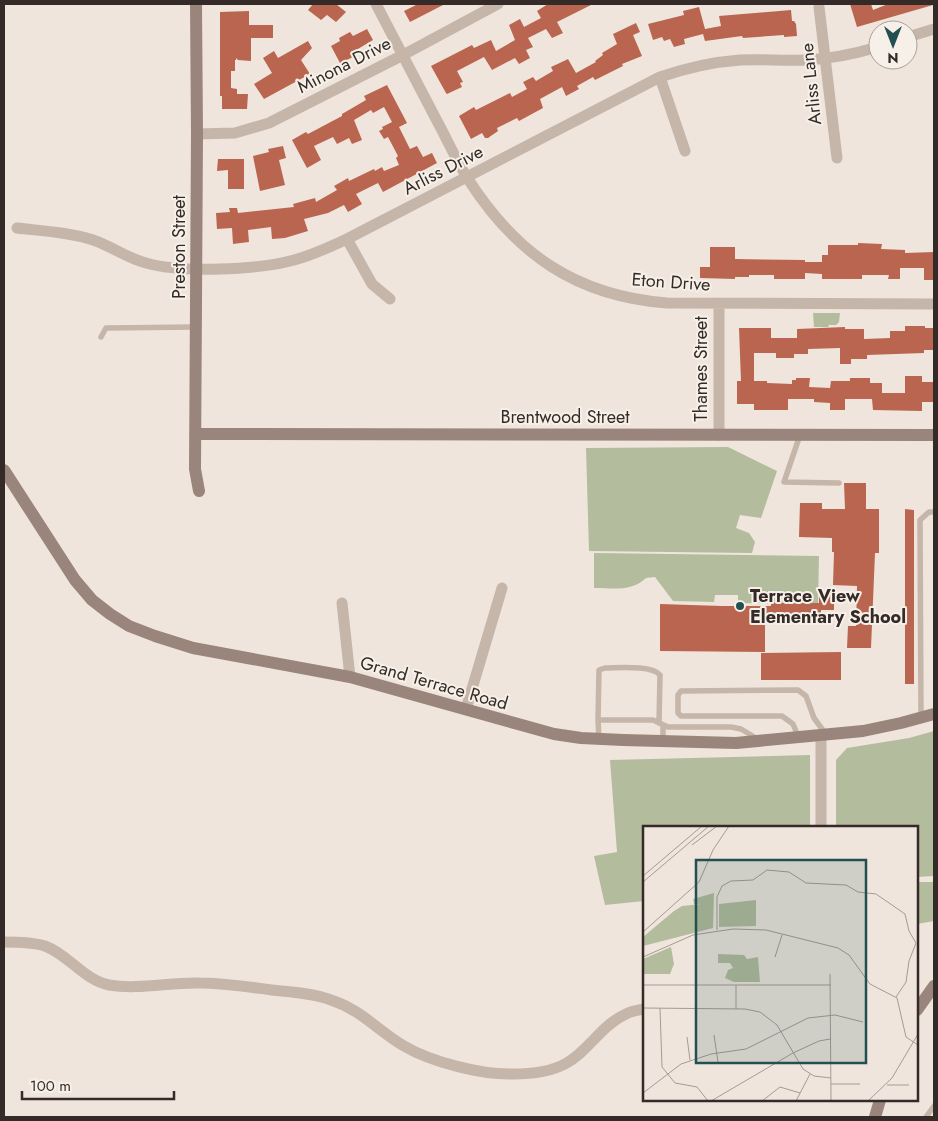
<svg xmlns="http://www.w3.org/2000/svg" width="938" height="1121" viewBox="0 0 938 1121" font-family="Jost,sans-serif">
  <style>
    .green { fill: #b3bd9d }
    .building { fill: #ba654f }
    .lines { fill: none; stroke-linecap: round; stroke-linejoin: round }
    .lane { stroke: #c6b5a9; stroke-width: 5.5 }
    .street { stroke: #c6b5a9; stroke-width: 11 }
    .secondary { stroke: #99857b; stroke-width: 12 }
    .poi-dot { fill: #225051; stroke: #f7f0e8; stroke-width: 2 }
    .labels { text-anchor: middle; stroke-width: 4; stroke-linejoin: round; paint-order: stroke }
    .street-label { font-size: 18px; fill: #342b28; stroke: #f7f0e8 }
    .poi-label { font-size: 18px; font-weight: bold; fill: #342b28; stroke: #f7f0e8; text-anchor: start }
    .inset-road { fill: none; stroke: #a49b94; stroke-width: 1 }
    .view { fill: #225051; fill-opacity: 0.15; stroke: #225051; stroke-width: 2.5 }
    .inset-edge { fill: none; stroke: #342b28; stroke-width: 2.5 }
  </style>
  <rect width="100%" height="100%" fill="#efe5dc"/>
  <!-- green -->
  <path class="green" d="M813,313H840L839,322L836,325H829L828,327H814Z
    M728,447L777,471L761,518L740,515L736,528L749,533L755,542L752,553L589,551L586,448Z
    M594,553L819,556L818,604L738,603V595H715L714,602L673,601L655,577L646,578C631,592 614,588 594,588Z
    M934,731V876L917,877V827H836V760L847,748L909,738Z
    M810,755V827H644V901L605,905L594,856L617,852L610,760Z
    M917,882H934V921L917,924Z"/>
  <!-- building -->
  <path class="building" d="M313,4H336L346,12L336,22L327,15L321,20L308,10Z
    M418,4H445L410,22L404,11Z
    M548,4H593L557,22L563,33L552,38L546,29L528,38L533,47L526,50L530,58L519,64L515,58L492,70L484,57L457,71L463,82L460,83L462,87L447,94L446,93L431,66L472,45L474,48L491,40L496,51L515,40L509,25L520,19L524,27L541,18L537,11Z
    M850,4H871L873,10L888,4H933V5L857,27Z
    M699,7L705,29L721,26L719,16L791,10L792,21H794L796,24L797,36L784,37V35L743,38L742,36L705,41L703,34L684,39L685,44L674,47L670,39L664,41L662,37L653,40L648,24L684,15L683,11Z
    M249,11V25H273V38H251V61L238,60L236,58V60H235V71H231V88L237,89V94H248L247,109H222V96H220V12Z
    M636,23L640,32L633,35L642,56L622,64L623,66L595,80L593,77L577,86L579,89L566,96L562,87L540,99L543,108L519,121L517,118L497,128L498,131L488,138H485L482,133L471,139L459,116L474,107L476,110L510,93L512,97L527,89L523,82L533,77L536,81L553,71L551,67L564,61L568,59L576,73L596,62L595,61L603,55L602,53L617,44L613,34Z
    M367,29L373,40L351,53L353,57L340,63L331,46L340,41L339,38L350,32L353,36Z
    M308,41L312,48L301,60L310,74L264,99L254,84L272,73L263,58L274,51L278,58Z
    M387,85L407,123L399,127L410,149L417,146L423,157L432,153L437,163L383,192L378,183L356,194L362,204L348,212L344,205L328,213L304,219L308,231L285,238L272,239L271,227L248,230L249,242L233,244L232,228L217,229L216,213L230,212L229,208H237L238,213L294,207L293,204L315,198L316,202L337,190L334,186L348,178L349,181L374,169L375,171L382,167L384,171L399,165L396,158L398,156L388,137L384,139L379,131L383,129L382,127L392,122L384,107L373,113L371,110L354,120L362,140L352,144L349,138L337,144L333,137L314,146L321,160L307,168L292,140L306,132L308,134L342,116V114L366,100L364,96Z
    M283,146L286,158L279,160L285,185L260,191L253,156L269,152L268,149Z
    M218,159H244V189H228V170L217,171Z
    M858,243L882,244L881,249L905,250V253L934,252V280H924V268H900V279H888L889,275H862V279H822V274L805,273V279H774V275H749V277H735V279L700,278V267H710V247H735V259L805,260V262H822V255H828V245H858Z
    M905,326H925V328H934V350H924V353L867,355V359H851V364H840V348L808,349V354H794V358H776V353H754V381H767V383L792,384V380H796V378H810L809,387L830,388L831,381H850V378H870V383H882V393H905V376H922V382H934V402H922V411L873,410L872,399H845V410H830V403L814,402V399H788V410H754V404H737V381H741L739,328H771V338H797V329L845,327V329H864V339L890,338V331H905Z
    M844,483H866V509H879V553H875L871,648H847L848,626H856L857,586L833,585L834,552H832V538L799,537L800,503H822V509H845Z
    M905,509L914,510V684H905Z
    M819,594H834V610H821V623H765V652L660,651V604L722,606H771V603H819Z
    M841,652V680H761V653Z"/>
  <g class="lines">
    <!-- lane -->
    <path class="lane" d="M101,337L106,328L196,327
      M800,435L784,482L839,483
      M921,717L920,520L929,512H934
      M598,720L599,739
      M659,723L660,675C652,665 618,668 605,668L599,670L598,720H653L668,727H731L741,729L756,738
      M798,736L793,724L782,716H681L678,713V695L681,691L798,690L806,696L814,718L825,733
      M663,742V725
      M926,1117L934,1106"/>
    <!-- street -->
    <path class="street" d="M376,4C396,42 416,80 436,119C447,139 456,160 468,179C516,254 576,296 667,303L934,304
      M819,7L837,158
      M908,37L934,29
      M660,77L685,151
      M197,134L235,133L269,123L403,55L498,4
      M17,228C42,231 69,232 93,240C111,246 127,258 146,263C181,273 258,270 294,260C313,255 330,247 347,239L660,77C686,68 713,62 740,60C762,59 784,61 806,60C830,59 854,54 878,47
      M347,239L372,284L390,299
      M719,435V303
      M342,603L350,677
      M466,709L502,588
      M821,736V827
      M4,942C17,942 32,942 45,946C69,955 84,980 109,985C138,990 171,982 200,983C224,983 248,987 272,990C291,992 313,993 331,1000C362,1010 378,1031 404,1046C431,1062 482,1075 513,1074C530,1074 550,1072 565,1064C588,1052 601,1025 626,1014C631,1011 638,1010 644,1009"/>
    <!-- secondary -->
    <path class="secondary" d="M196,4L197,134L195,469L199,491
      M195,434L934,435
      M4,470L75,580L92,600L110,614L129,626L155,636L193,648L350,677L554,734L581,738L623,740L736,743L863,731L901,723L934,714
      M917,1010L934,986
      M875,1117L880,1100"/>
  </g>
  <!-- markers -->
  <circle class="poi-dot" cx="740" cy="606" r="5"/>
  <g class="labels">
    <!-- street labels -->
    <g class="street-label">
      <text transform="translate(344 65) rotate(-27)" y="6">Minona Drive</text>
      <text transform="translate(811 84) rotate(-96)" y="6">Arliss Lane</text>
      <text transform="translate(443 170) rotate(-27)" y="6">Arliss Drive</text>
      <text transform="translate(179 247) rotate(-90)" y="6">Preston Street</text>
      <text transform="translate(671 282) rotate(4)" y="6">Eton Drive</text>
      <text transform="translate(701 369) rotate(-90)" y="6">Thames Street</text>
      <text x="565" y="423">Brentwood Street</text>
      <text transform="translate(434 683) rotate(16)" y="6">Grand Terrace Road</text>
    </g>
    <!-- poi labels -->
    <g class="poi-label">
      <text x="750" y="602">Terrace View<tspan x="750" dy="21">Elementary School</tspan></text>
    </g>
  </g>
  <!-- overview -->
  <g transform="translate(643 826)">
    <rect width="275" height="275" fill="#efe5dc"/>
    <path d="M71,67L70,102L0,120V111L31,85L39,80L58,78H51L50,73ZM113,74V100L76,101V78ZM28,121L31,138L27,148H0V133ZM75,128L101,129L104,133L115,131L117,156H91L82,152L85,144L90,142L87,137H75Z" fill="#b3bd9d"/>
    <path class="inset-road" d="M49,19L74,0M0,50L59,0M0,56L66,0M74,104V71L79,60L88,55L110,54L124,44L146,46L163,57L203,59L215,66L233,68L262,88L266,105L273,117L266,135L263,156L253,171M0,106L56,56L70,24L86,0M0,131L50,109L90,103L123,104L195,122L206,129L227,158L254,172L263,211L275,219M132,131L139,109M187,148L188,275M0,159H188M0,182L102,183L117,186L134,199L160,243L171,250L188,252M17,182L19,241L32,257L54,261L65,275M93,183V159M71,209L75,236M44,211L47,234M188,258H217M244,259H266M0,267L38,238L68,228L103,223L165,192L192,189L220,196M68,275L150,227L176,215L187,213M119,275L137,261L157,267M153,275L167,248M225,275L249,252L275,208"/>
    <path class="view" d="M53,34H223V237H53Z"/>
    <rect width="275" height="275" class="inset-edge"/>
  </g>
  <!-- border -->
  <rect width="938" height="1121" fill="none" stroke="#342b28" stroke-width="10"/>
  <!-- north arrow -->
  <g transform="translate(893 45) rotate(180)"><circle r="24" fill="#f7f0e8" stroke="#a9a19b"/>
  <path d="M0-4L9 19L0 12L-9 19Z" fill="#225051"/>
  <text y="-8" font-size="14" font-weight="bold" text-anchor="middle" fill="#342b28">N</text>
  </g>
  <!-- scale -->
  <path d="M22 1091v8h152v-8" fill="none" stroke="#342b28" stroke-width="2.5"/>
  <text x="30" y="1091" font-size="15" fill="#342b28" stroke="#f7f0e8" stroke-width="4" paint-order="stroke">100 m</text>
</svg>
